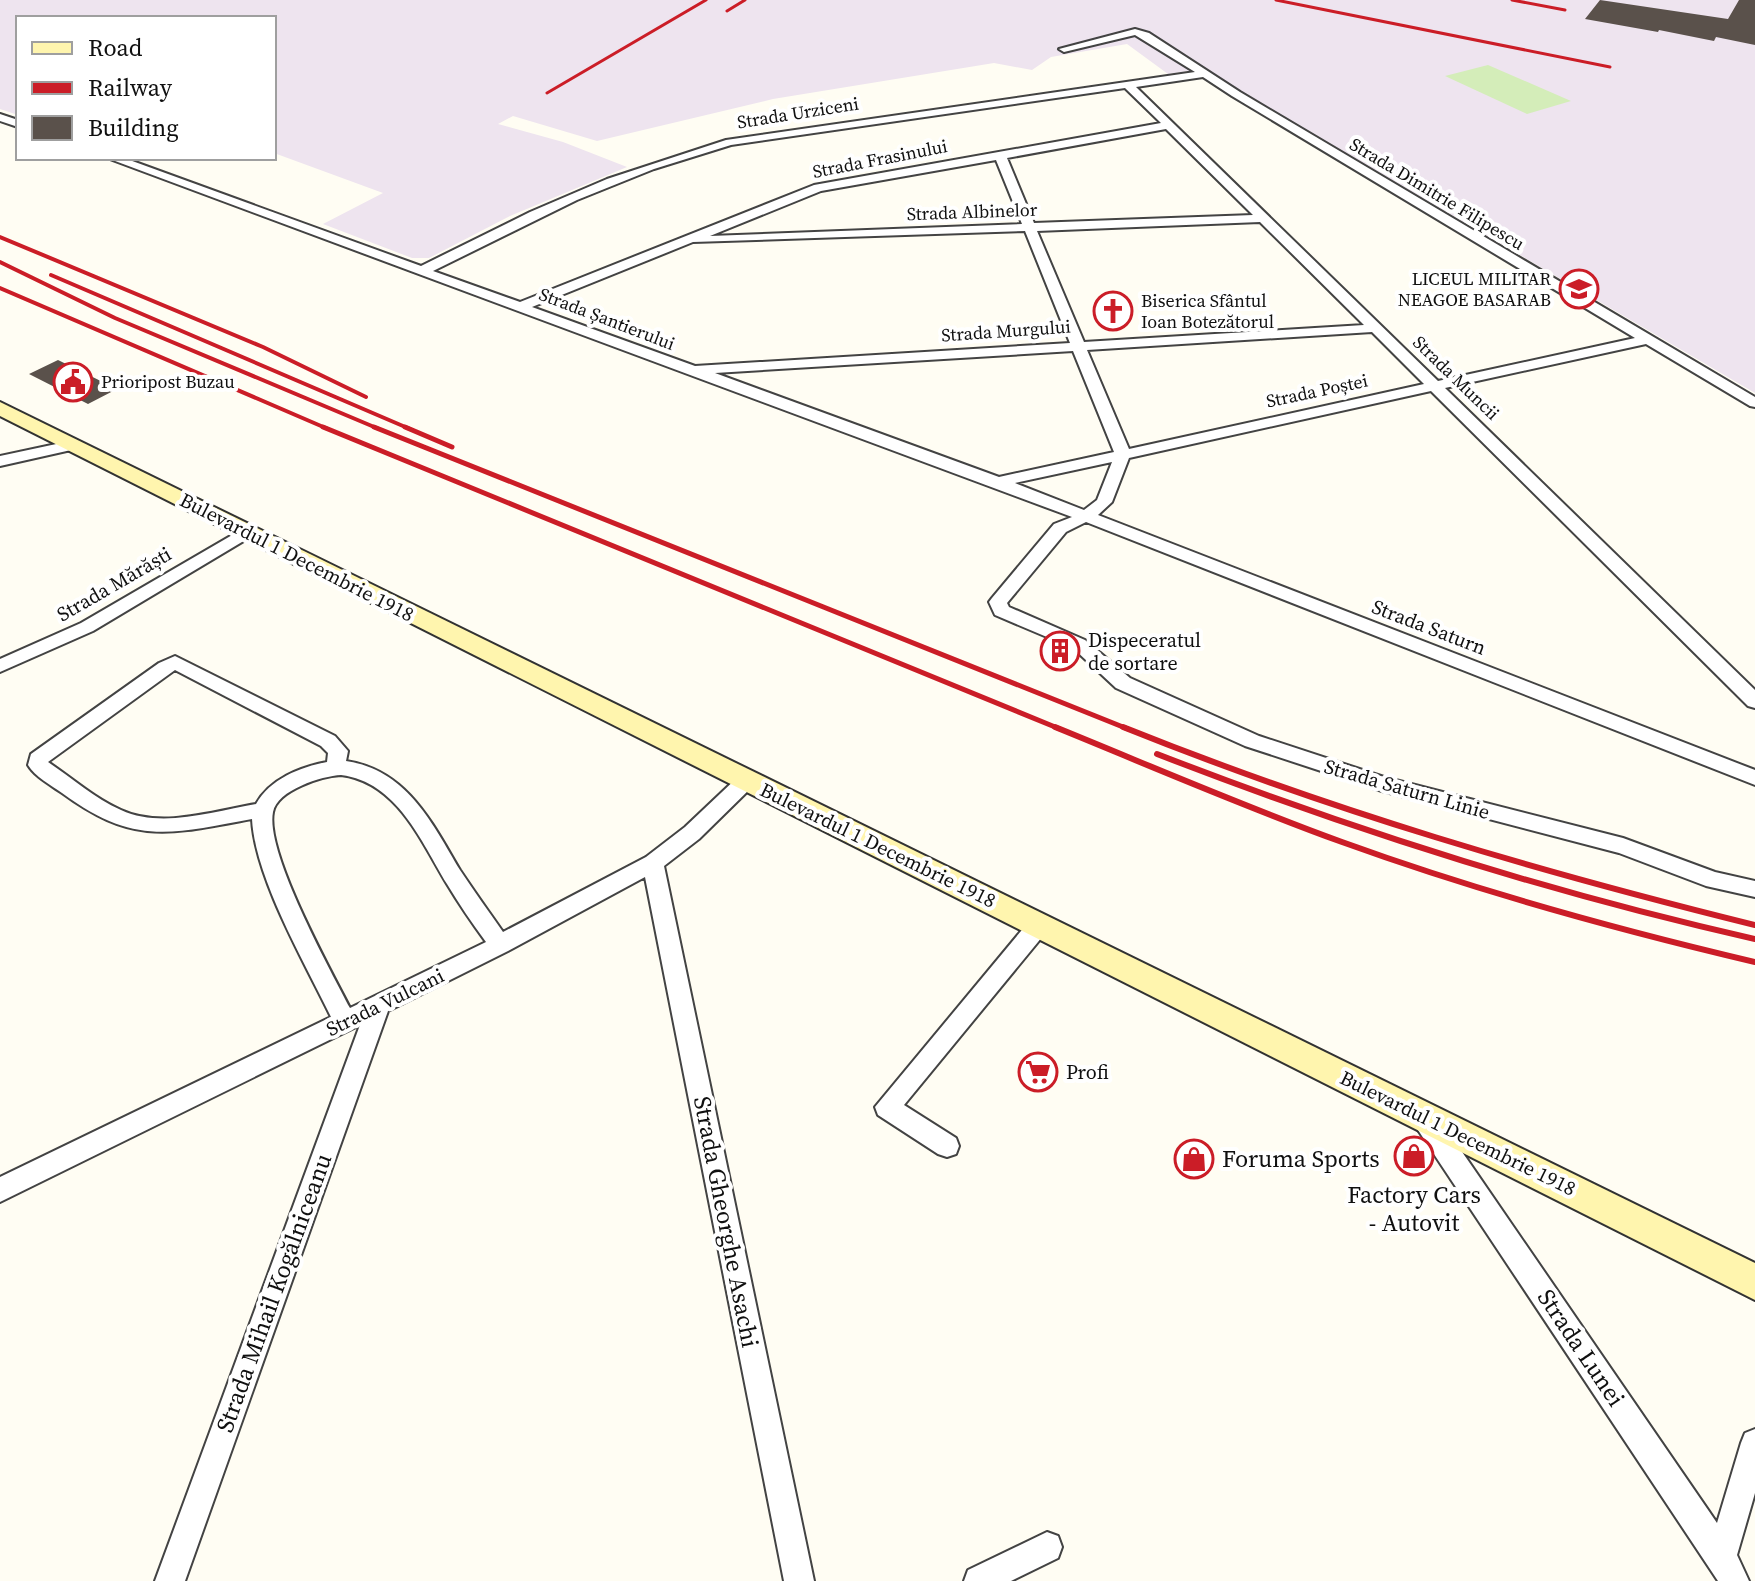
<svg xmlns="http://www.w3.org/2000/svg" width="1755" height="1581" viewBox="0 0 1755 1581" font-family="'Source Serif 4',serif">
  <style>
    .industrial { fill: #eee4ef }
    .green { fill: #d4edb9 }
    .building { fill: #5a514b }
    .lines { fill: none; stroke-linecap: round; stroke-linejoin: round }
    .street-casing { stroke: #434343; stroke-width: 4 }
    .secondary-casing { stroke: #323232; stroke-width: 4 }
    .street { fill: #fff; fill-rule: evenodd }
    .secondary { fill: #fff5ae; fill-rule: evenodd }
    .rail-far3 { stroke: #cb1d27; stroke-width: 3 }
    .rail-far2 { stroke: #cb1d27; stroke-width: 4 }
    .rail-far1 { stroke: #cb1d27; stroke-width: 5 }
    .rail { stroke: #cb1d27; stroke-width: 6 }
    .labels { text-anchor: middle; stroke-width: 8; stroke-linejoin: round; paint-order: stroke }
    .far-street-label { font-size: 18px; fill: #101010; stroke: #fff }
    .far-poi-label { font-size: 18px; fill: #101010; stroke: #fff; text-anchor: start }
    .street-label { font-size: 20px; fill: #101010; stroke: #fff }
    .poi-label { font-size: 20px; fill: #101010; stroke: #fff; text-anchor: start }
    .near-poi-label { font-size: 24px; fill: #101010; stroke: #fff; text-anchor: start }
    .near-street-label { font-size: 24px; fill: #101010; stroke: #fff }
  </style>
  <rect width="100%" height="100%" fill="#fffdf3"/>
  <!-- industrial -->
  <path class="industrial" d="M0,0H1755V393L1203,69L1168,74L1127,44L1051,57L1032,70L994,63L773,99L597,141L513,116L498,124L563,142L627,167L510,216L429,258H412L323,224L383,193L274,153V18H18V115L0,109Z"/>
  <!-- green -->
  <path class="green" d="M1488,65L1571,101L1527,114L1445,76Z"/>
  <!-- building -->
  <path class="building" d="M1600,0L1728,19L1739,0H1755V45L1716,37L1714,41L1659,30L1658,32L1585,19Z
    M58,360L117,389L88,404L29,374Z"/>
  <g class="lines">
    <defs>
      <path id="street" d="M1135,29L1149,33L1240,92L1755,397V407L1750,406L1646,344L1445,388L1755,690V708L1748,706L1431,391L1129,458L1112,502L1098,515L1755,770V785L1086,522L1066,532L1007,603L1009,607L1085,640L1130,678L1259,736L1384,777L1623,838L1715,872L1755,881V897L1706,886L1619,853L1382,791L1245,746L1116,688L1073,648L995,615L989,602L992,598L1054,524L1072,517L107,158H124L421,266L530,212L607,179L726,140L1195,72L1135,35L1064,52L1059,49ZM1203,77L1232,96L1635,338L1438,381L1136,87ZM1125,88L1161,123L814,185L520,302L433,271L577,200L654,169L731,145ZM1166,129L1253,215L1034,223L1007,158ZM996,160L1022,224L710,236L821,191ZM1260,222L1364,325L1084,342L1037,231ZM1025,231L1070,343L695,366L532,307L693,242ZM1372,332L1424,384L1129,449L1087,350ZM1073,351L1114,452L999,477L715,373ZM1112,462L1097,500L1084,510L1015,483Z
        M0,114L18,120V127L0,121Z
        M75,440L83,445L80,448L0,466V456Z
        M246,527L254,532L252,536L93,631L0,672V659L81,623Z
        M175,656L335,736L348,751L346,761C407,770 432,823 460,870C474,891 489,912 503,932L646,857L685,827L740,775H754L757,780L754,785L699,839L664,866L814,1581H784L645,877L508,951L388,1011L185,1581H155L360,1025L0,1202V1177L331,1017C305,963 255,878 252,819C170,834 134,846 62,793C51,785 35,777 28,765L31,754L159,663ZM175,670L321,746L328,753L327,762C300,767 270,779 256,804C214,811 162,829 121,810C94,798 72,778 48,762ZM341,775C397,782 421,841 447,884C459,904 472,923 486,942L350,1008C330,969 265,852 273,812C277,790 322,776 341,775Z
        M1039,916L1047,919L1050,925L1047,931L904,1105L956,1138L959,1146L956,1154L947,1157L938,1154L878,1115L875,1107L1031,919Z
        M1425,1108L1434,1111L1717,1523L1741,1443L1745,1433L1755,1429V1493L1737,1555L1749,1581H1718L1416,1127L1413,1119L1416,1111Z
        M1047,1532L1058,1536L1062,1547L1058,1558L1011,1581H964L968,1570Z"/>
      <path id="secondary" d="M0,402L1755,1263V1300L0,416Z"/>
    </defs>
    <!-- street casing -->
    <use href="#street" class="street-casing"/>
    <!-- secondary casing -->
    <use href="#secondary" class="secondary-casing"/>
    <!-- street -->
    <use href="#street" class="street"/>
    <!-- secondary -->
    <use href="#secondary" class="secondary"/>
    <!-- rail-far3 -->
    <path class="rail-far3" d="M1276,0L1610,67
      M1512,0L1565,10
      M727,11L745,0
      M547,93L706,0"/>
    <!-- rail-far2 -->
    <path class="rail-far2" d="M0,237L263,347L366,397
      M0,262L115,318L379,429
      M51,275L410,429
      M0,288L328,429"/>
    <!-- rail-far1 -->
    <path class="rail-far1" d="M323,427L1060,729
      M374,427L1128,729
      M405,427L452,447"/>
    <!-- rail -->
    <path class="rail" d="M1055,727C1151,766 1245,807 1342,842C1477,891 1615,929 1755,962
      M1123,727C1332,811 1537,871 1755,925
      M1157,754C1353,830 1550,893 1755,939"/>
  </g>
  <!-- icons -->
  <defs>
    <symbol id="university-ring" viewBox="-11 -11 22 22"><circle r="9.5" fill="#fff" stroke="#cb1d27" stroke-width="1.5"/><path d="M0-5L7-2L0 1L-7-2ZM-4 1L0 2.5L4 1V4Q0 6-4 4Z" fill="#cb1d27"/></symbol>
    <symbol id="church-ring" viewBox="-11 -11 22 22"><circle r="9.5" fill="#fff" stroke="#cb1d27" stroke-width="1.5"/><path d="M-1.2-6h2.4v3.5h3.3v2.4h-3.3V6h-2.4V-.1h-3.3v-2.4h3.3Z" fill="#cb1d27"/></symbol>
    <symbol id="civic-ring" viewBox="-11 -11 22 22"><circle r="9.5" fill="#fff" stroke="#cb1d27" stroke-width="1.5"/><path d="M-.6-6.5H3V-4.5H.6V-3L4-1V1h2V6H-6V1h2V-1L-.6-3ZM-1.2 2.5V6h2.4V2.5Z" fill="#cb1d27"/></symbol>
    <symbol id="building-ring" viewBox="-11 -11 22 22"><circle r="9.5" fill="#fff" stroke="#cb1d27" stroke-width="1.5"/><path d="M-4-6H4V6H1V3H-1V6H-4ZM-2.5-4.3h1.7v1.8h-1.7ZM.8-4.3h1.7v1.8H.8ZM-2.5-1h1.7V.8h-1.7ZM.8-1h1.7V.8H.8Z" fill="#cb1d27"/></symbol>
    <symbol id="supermarket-ring" viewBox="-11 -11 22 22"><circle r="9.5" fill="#fff" stroke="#cb1d27" stroke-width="1.5"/><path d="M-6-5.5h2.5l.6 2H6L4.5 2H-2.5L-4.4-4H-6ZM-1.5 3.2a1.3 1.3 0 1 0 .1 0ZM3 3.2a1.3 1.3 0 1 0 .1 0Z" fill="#cb1d27"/></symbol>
    <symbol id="shop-ring" viewBox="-11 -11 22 22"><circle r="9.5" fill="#fff" stroke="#cb1d27" stroke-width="1.5"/><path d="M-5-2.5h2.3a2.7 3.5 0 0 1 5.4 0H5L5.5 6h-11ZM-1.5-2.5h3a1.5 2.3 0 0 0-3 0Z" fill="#cb1d27"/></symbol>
  </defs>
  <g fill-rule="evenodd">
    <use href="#university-ring" x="1557" y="267" width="44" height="44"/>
    <use href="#church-ring" x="1091" y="289" width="44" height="44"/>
    <use href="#civic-ring" x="51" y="360" width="44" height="44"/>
    <use href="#building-ring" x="1038" y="629" width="44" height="44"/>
    <use href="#supermarket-ring" x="1016" y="1050" width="44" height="44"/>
    <use href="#shop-ring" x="1392" y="1134" width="44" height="44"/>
    <use href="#shop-ring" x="1172" y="1137" width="44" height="44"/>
  </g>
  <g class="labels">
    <!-- far-street labels -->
    <g class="far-street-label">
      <text transform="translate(798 113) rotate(-9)" y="6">Strada Urziceni</text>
      <text transform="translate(880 159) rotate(-11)" y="6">Strada Frasinului</text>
      <text transform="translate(1437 194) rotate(31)" y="6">Strada Dimitrie Filipescu</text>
      <text transform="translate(972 212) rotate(-2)" y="6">Strada Albinelor</text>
      <text transform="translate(607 319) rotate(21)" y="6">Strada Șantierului</text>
      <text transform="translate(1006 331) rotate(-4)" y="6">Strada Murgului</text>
      <text transform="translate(1456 378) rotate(44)" y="6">Strada Muncii</text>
      <text transform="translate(1317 391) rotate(-12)" y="6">Strada Poștei</text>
    </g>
    <!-- far-poi labels -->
    <g class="far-poi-label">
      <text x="1551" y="285" text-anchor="end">LICEUL MILITAR<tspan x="1551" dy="21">NEAGOE BASARAB</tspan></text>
      <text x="1141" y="307">Biserica Sfântul<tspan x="1141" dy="21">Ioan Botezătorul</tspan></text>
      <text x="101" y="388">Prioripost Buzau</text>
    </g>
    <!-- street labels -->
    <g class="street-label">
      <text transform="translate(297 557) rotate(27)" y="7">Bulevardul 1 Decembrie 1918</text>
      <text transform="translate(114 584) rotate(-30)" y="7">Strada Mărăști</text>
      <text transform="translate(1429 627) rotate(21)" y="7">Strada Saturn</text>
      <text transform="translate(1407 789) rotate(16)" y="7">Strada Saturn Linie</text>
      <text transform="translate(878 845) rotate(26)" y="7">Bulevardul 1 Decembrie 1918</text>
      <text transform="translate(385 1002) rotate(-26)" y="7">Strada Vulcani</text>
      <text transform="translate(1458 1133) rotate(26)" y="7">Bulevardul 1 Decembrie 1918</text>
    </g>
    <!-- poi labels -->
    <g class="poi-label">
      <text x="1088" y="647">Dispeceratul<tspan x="1088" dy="23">de sortare</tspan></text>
      <text x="1066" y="1079">Profi</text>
    </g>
    <!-- near-poi labels -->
    <g class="near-poi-label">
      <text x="1222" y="1167">Foruma Sports</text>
      <text x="1414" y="1203" text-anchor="middle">Factory Cars<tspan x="1414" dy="28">- Autovit</tspan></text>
    </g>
    <!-- near-street labels -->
    <g class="near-street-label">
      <text transform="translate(726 1222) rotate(79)" y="8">Strada Gheorghe Asachi</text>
      <text transform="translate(274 1293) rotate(-70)" y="8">Strada Mihail Kogălniceanu</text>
      <text transform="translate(1581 1348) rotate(56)" y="8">Strada Lunei</text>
    </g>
  </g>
  <!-- legend -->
  <rect x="16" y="16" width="260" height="144" fill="#ffffff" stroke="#9f9f9f" stroke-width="2"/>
  <rect x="32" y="42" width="40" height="12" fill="#fff5ae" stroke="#9f9f9f" stroke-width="2"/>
  <text x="88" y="56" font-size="24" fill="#101010">Road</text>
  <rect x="32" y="82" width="40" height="12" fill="#cb1d27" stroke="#9f9f9f" stroke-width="2"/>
  <text x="88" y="96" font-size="24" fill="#101010">Railway</text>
  <rect x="32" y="116" width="40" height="24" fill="#5a514b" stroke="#9f9f9f" stroke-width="2"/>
  <text x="88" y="136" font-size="24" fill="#101010">Building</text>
</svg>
